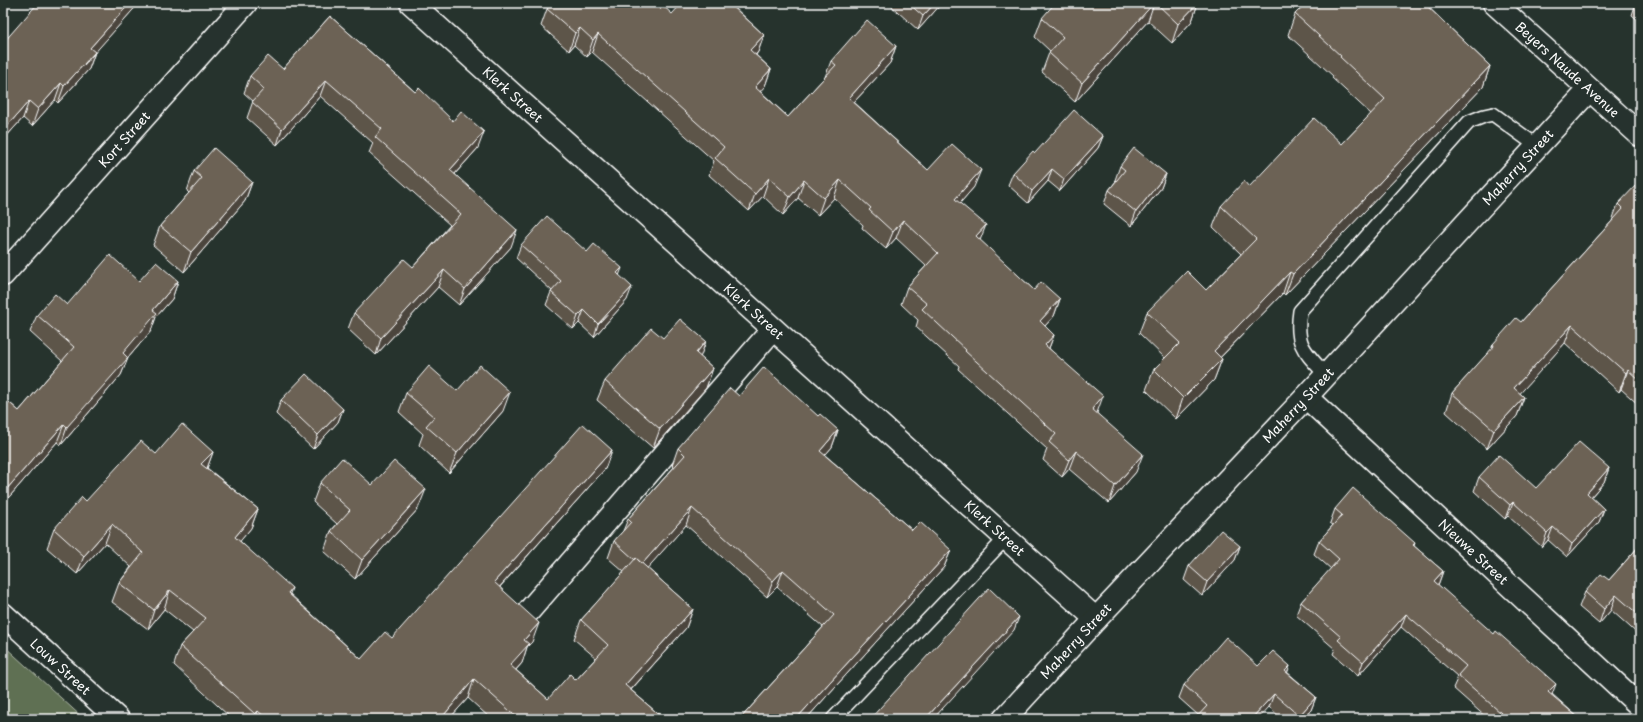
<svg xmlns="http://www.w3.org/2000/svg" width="1643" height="722" viewBox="0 0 1643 722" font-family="'Playpen Sans',sans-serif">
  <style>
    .green { fill: #5f7052; stroke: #afb8a8 }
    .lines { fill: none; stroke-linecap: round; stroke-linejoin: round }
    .service-casing { stroke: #fff; stroke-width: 16 }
    .minor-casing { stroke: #fff; stroke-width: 25 }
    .service { stroke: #26332d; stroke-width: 13 }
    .minor { stroke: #26332d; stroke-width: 22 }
    .wall { fill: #5d5449; stroke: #fff }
    .shaded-wall { fill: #4c453c; stroke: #fff }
    .building { fill: #6c6255; stroke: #fff }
    .labels { text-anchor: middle; stroke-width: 3; stroke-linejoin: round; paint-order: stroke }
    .street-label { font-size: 13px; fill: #fff; stroke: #26332d }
  </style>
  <rect width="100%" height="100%" fill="#26332d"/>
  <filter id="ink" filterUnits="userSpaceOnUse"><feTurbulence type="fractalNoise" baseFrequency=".025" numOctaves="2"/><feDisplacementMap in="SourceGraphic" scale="8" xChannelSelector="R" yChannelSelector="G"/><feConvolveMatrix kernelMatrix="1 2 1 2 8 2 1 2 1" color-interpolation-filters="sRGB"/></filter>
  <g filter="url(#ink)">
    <!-- green -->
    <path class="green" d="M3,645L84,719H3Z"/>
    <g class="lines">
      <defs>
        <path id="service" d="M1326,375C1304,351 1295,345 1300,311L1469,122L1484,116L1493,114L1537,146
          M833,719L1006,538"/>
        <g id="minor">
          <path id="s1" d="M411,3L1096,619"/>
          <path id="s2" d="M1494,3L1640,135"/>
          <path id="s3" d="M3,275L246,3"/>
          <path id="s4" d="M1306,397L1640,706"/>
          <path d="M528,612L773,329"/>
          <path id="s5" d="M3,614L118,719"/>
          <path id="s6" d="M1004,719L1096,619L1306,397L1589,90"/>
        </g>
      </defs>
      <!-- service casing -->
      <use href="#service" class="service-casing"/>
      <!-- minor casing -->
      <use href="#minor" class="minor-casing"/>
      <!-- service -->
      <use href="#service" class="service"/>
      <!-- minor -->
      <use href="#minor" class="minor"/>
    </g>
    <!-- wall -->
    <path class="wall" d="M139,3L95,52L89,69L58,103L55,100L32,126L23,118L3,140V43L41,4Z
      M888,3H942L918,30Z
      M1077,3H1198L1192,21L1172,43L1148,21L1075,102L1042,72L1049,53L1050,51L1035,37L1042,18L1073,7Z
      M1298,3H1424L1490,66L1483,87L1285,295L1283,293L1220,358L1222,359L1214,380L1176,419L1146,390L1154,369L1165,358L1139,333L1147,312L1206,290L1241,254L1213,227L1221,206L1249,187L1342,144L1371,114L1332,78L1333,76L1288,35L1295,14L1302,7Z
      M1636,3H1640V22L1632,15Z
      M734,7L764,35L758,52L756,55L771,69L765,86L760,91L788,117L825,77L831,61L896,46L890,63L854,102L928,170L974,187L960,203L980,241L1034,290L1060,299L1054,316L1045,326L1054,335L1049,348L1097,413L1136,472L1109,503L1069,469L1062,477L1043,460L1047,449L958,369L959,366L916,327L918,320L901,304L907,287L926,266L896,238L886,249L862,228L863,225L834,198L818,215L798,198L783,215L763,196L749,211L709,175L714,161L592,52L587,57L574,45L569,51L541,26L547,9L672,14Z
      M330,16L478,148L455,174L511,247L459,305L438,287L376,355L348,329L354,313L413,267L450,225L369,153L373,143L320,96L277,145L247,118L253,101L244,93L250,76L283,69Z
      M1103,136L1098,148L1060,191L1048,181L1028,203L1008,185L1013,173L1035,153Z
      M1120,166L1166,174L1161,188L1131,226L1104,204L1109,190L1116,181L1115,180Z
      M194,171L252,182L245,201L184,272L153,245L160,226L189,193L187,191Z
      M1640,185V406L1621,389L1619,392L1565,343L1520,393L1524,397L1517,416L1487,449L1446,412L1452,393L1491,350L1493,344L1521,322L1612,221L1618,204Z
      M521,245L587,252L619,275L627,300L594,337L579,323L573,329L546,305L551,292L552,291L516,258Z
      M139,281H178L172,299L156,317L151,331L128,358L121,375L61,445L57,442L3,504V397L19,411L62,361L30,332L37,315Z
      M663,338L706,341L700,357L713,368L706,388L653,448L597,400L605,381Z
      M406,393L503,411L449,473L419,445L423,434L399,412Z
      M739,396L818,416L838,430L832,447L825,455L912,530L951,550L944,567L806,719H740L823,627L777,587L767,597L686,525L647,568L693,609L686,628L631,690L664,719H491L468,698L449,719H232L174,665L180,646L193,632L164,609L148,629L112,602L119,583L131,567L105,543L77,574L47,548L54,529L86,501L156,454L213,452L207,468L258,509L251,528L240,541L290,594L361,659L392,638L612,450L605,469L500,587L532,642L527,647L522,663L516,670L548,699L576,680L596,658L574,639L581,620L624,572L608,558L614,541L623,531L628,519L674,467L672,465L678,448Z
      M281,400L343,409L338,422L313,449L276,414Z
      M1609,468L1604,482L1591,497L1604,509L1599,522L1567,557L1548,540L1542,547L1508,516L1505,519L1474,491L1479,477L1536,488Z
      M320,483L372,485L418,509L355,579L324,551L331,531L337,524L313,502Z
      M1640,502V517L1636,514Z
      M1335,509L1415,543L1414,546L1443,571L1438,585L1552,694L1580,719H1488L1453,688L1458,677L1401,627L1358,676L1333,654L1335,649L1296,615L1301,602L1331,569L1314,554L1319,541L1333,525L1330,523Z
      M1640,545V636L1611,610L1599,624L1579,607L1585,592L1609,580Z
      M1240,546L1235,560L1202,596L1184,580L1189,566Z
      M1258,666H1290L1287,672L1316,697L1311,710L1303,719H1282L1269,707L1198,715L1179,698L1184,685Z"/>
    <!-- shaded-wall -->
    <path class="shaded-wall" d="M130,3H139L84,65L90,48Z
      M728,3H737L722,20Z
      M935,3H942L918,30L923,16Z
      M1154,3L1148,21L1075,102L1082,83Z
      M1198,3L1192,21L1172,43L1178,24Z
      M580,28L574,45L569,51L575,33Z
      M598,34L592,52L587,57L593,40Z
      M764,35L758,52L744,67L750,50Z
      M896,46L890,63L842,115L849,98Z
      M95,52L89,69L58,103L64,86Z
      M1490,66L1483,87L1285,295L1293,274Z
      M771,69L765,86L749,104L755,87Z
      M326,80L320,96L277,145L282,129Z
      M61,83L55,100L32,126L38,109Z
      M29,101L23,118L3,140V131Z
      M484,132L478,148L444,186L450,170Z
      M1103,136L1098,148L1060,191L1064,179Z
      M6,154L3,162V158Z
      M1052,169L1048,181L1028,203L1032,191Z
      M981,170L974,187L949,216L955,199Z
      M1166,174L1161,188L1131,226L1136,212Z
      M769,178L763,196L749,211L755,194Z
      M804,180L798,198L783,215L790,197Z
      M840,180L834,198L818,215L824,198Z
      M252,182L245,201L184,272L191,252Z
      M903,220L896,238L886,249L893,232Z
      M986,225L979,243L976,236Z
      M517,230L511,247L459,305L465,289Z
      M622,268L617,281V273Z
      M444,270L438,287L376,355L381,338Z
      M1290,272L1283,293L1206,372L1214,351Z
      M178,281L172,299L156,317L151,331L128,358L121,375L61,445L67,427L153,310Z
      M632,287L627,300L594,337L598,324Z
      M1060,299L1054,316L1034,338L1040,321Z
      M584,310L579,323L573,329L578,316Z
      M1572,325L1565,343L1508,407L1514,388Z
      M1054,335L1047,353L1045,345Z
      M706,341L699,361L696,353Z
      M1222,359L1214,380L1176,419L1183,398Z
      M713,368L706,388L653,448L660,429Z
      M1628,370L1621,389L1619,392L1626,373Z
      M510,392L503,411L449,473L457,453Z
      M1103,396L1097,413L1085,427L1092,409Z
      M1524,397L1517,416L1487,449L1494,430Z
      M343,409L338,422L313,449L318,435Z
      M64,424L57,442L3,504V496L5,491Z
      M838,430L832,447L814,468L820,451Z
      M612,450L605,469L487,601L494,582Z
      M1076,451L1069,469L1062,477L1069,460Z
      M213,452L206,471L201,464Z
      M1143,454L1136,472L1109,503L1115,486Z
      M1609,468L1604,482L1582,507L1587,493Z
      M426,489L418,509L355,579L362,560Z
      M1513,502L1508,516L1505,519L1510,505Z
      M692,508L686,525L635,582L641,565Z
      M258,509L251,528L228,556L235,537Z
      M1604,509L1599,522L1567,557L1572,544Z
      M112,524L105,543L77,574L84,556Z
      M1553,527L1548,540L1542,547L1547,533Z
      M1240,546L1235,560L1202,596L1207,582Z
      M951,550L944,567L806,719H796Z
      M783,570L777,587L767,597L773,581Z
      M1443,571L1438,585L1434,581Z
      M292,588L285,607L288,593Z
      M170,590L164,609L148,629L154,610Z
      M1616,595L1611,610L1599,624L1604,609Z
      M693,609L686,628L618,704L625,685Z
      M1406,614L1401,627L1358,676L1363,662Z
      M1019,617L1014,630L933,719H925Z
      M539,623L532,642L527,647L522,663L503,684L510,665L524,640Z
      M1290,666L1285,679V671Z
      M474,679L468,698L449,719H442L444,715Z
      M1556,684L1551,697L1548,692Z
      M1274,694L1269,707L1258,719H1251Z
      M1316,697L1311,710L1303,719H1298L1299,716Z
      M258,711L255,719H253L255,714Z"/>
    <!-- building -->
    <path class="building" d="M38,3H40L41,4L42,3H130L90,48L95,52L64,86L61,83L38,109L29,101L3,131V81L5,79L3,78V43Z
      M552,3H660L672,14L682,3H729L764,35L750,50L771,69L755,87L788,117L836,65L831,61L867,20L896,46L849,98L928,170L952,144L981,170L955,199L986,225L976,236L1034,290L1041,282L1060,299L1040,321L1054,335L1045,345L1103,396L1092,409L1143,454L1115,486L1076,451L1069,460L1049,442L1056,434L965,351L966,350L922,309L927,304L907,287L938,253L903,220L893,232L869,210L871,208L840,180L824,198L804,180L790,197L769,178L755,194L715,158L724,147L598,34L593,40L580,28L575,33L547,9Z
      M908,3H935L923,16Z
      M1055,3H1068L1073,7L1077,3H1154L1082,83L1049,53L1063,37L1042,18Z
      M1156,3H1198L1178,24Z
      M1306,3H1424L1490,66L1293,274L1290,272L1214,351L1222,359L1183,398L1154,369L1180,343L1147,312L1187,271L1206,290L1256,239L1221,206L1244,181L1249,187L1314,118L1342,144L1385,99L1340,57L1341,56L1295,14Z
      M330,16L415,92L419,88L453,121L461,111L484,132L450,170L517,230L465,289L444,270L381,338L354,313L404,259L413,267L461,214L375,137L382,129L326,80L282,129L252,102L264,89L250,76L268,56L283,69Z
      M1074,110L1103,136L1064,179L1052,169L1032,191L1013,173L1033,151L1035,153Z
      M214,148L252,182L191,252L160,226L202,178L194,171Z
      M1134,148L1166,174L1136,212L1109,190L1125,170L1120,166Z
      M3,152L6,154L3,158Z
      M1638,183L1640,185V381L1628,370L1626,373L1572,325L1514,388L1524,397L1494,430L1452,393L1494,346L1493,344L1516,318L1521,322L1623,209L1618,204Z
      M547,216L587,252L594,244L622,268L617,273L632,287L598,324L584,310L578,316L551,292L561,281L521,245Z
      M110,255L139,281L156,262L178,281L153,310L157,313L123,353L128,358L67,427L64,424L5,491L3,490V397L19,411L74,347L37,315L55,294L67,305Z
      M680,319L706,341L696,353L713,368L660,429L605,381L651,328L663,338Z
      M480,365L510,392L457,453L426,426L434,417L406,393L429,366L457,391Z
      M764,367L818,416L820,414L838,430L820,451L912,530L920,522L951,550L796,719H740L834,615L783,570L773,581L692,508L642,564L636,558L635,560L614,541L631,522L628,519L685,455L678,448L730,388L739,396Z
      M306,374L343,409L318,435L281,400Z
      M182,424L213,452L201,464L258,509L235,537L292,588L288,593L361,659L385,632L392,638L583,424L612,450L494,582L539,623L524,640L529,644L510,665L548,699L570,674L576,680L608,645L581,620L636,558L693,609L625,685L664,719H519L474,679L444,715L448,719H267L258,711L255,714L180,646L206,618L170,590L154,610L119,583L143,553L112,524L84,556L54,529L82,497L86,501L141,441L156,454Z
      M1579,442L1609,468L1587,493L1604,509L1572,544L1553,527L1547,533L1513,502L1510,505L1479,477L1499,455L1536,488Z
      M342,458L372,485L394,461L426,489L362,560L331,531L350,510L320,483Z
      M1353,488L1415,543L1413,545L1443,571L1434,581L1494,634L1496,631L1556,684L1548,692L1580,719H1495L1501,713L1458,675L1466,666L1406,614L1363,662L1338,640L1341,637L1301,602L1339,559L1319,541L1342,515L1335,509Z
      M1221,530L1240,546L1207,582L1189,566Z
      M1640,545V616L1616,595L1604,609L1585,592L1601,574L1609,580Z
      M989,588L1019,617L925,719H870Z
      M1226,637L1258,666L1273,651L1290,666L1285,671L1316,697L1299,716L1274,694L1251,719H1195L1207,706L1184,685Z"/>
  </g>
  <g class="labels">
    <!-- street labels -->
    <g class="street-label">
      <text dy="5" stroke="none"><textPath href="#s2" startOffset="99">Beyers Naude Avenue</textPath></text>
      <text dy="5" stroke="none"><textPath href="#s1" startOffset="137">Klerk Street</textPath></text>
      <text dy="5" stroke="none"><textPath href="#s3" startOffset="182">Kort Street</textPath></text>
      <text dy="5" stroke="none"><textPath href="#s6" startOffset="754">Maherry Street</textPath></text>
      <text dy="5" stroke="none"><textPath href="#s1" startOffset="461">Klerk Street</textPath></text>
      <text dy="5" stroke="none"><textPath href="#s6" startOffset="430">Maherry Street</textPath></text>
      <text dy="5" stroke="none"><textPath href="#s1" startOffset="785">Klerk Street</textPath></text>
      <text dy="5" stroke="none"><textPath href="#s4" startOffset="228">Nieuwe Street</textPath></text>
      <text dy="5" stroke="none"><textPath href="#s6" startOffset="106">Maherry Street</textPath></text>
      <text dy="5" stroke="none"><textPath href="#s5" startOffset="78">Louw Street</textPath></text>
    </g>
  </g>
  <!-- margin -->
  <rect width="1643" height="722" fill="none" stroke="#26332d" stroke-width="16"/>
  <rect x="8" y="8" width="1627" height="706" fill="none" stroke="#fff" stroke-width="1.5" filter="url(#ink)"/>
</svg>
